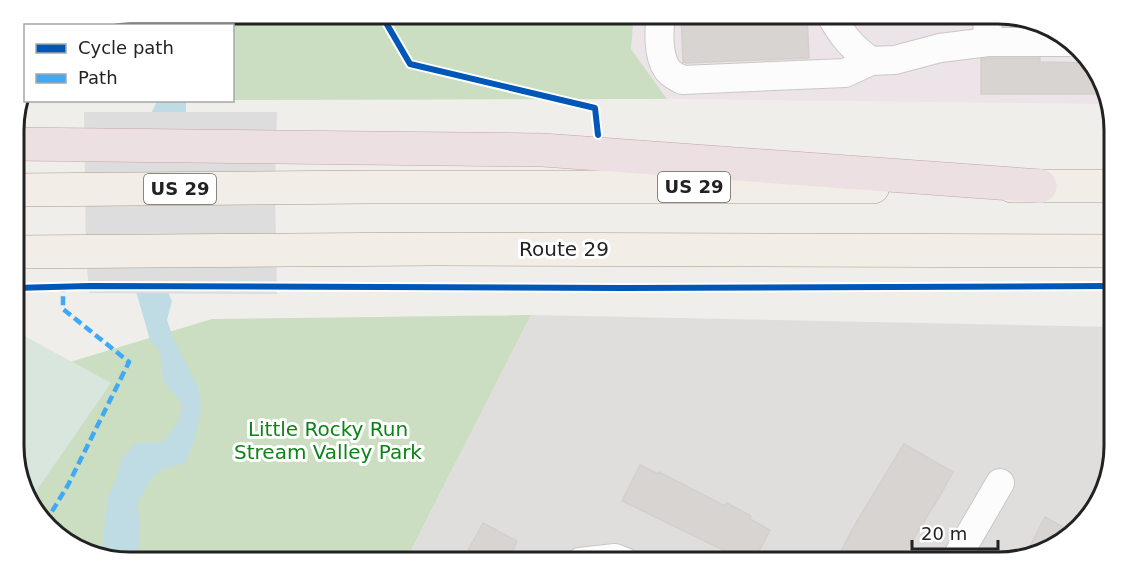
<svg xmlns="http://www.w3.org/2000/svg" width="1128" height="576" viewBox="0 0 1128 576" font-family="'DejaVu Sans',sans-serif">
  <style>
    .residential { fill: #dfdedc }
    .industrial { fill: #ede4e9 }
    .forest { fill: #cbdec1 }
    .wetland { fill: #d9e6de }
    .water { fill: #bfdbe3 }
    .pier { fill: #dedddd }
    .building { fill: #d7d4d2; stroke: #d3d0cc; stroke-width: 1.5 }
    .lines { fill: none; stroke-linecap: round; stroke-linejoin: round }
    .minor-casing { stroke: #c9c8c7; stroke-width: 30 }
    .major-casing { stroke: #a79c86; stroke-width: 34 }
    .highway-casing { stroke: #c5a2ac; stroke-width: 34 }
    .minor { stroke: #fdfcfc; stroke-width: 28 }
    .major { stroke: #f3ede7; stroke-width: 33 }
    .highway { stroke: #ece0e2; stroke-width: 33 }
    .quiet { stroke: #3fa9f5; stroke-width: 4.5; stroke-dasharray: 9 4.5; stroke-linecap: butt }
    .cycleway-casing { stroke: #fff; stroke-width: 10 }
    .cycleway { stroke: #0057b8; stroke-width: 6 }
    .labels { text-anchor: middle; stroke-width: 6; stroke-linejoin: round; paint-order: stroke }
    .shield { fill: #fff; stroke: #646464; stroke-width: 1.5 }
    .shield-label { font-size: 18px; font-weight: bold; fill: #222 }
    .street-label { font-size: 20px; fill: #222; stroke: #fff }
    .park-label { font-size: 20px; fill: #0c8416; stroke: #fff }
    .rim { fill: none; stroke: #222; stroke-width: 3 }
  </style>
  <rect width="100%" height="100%" fill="#f0eeeb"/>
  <!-- residential -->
  <path class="residential" d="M531,315L1114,327V447L1102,498L1063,543L1006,562H405Z"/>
  <!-- industrial -->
  <path class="industrial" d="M634,14H998L1050,26L1095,65L1110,104L667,99L631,49Z"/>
  <!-- forest -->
  <path class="forest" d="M130,14H634L631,49L667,99L233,100L232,26H98Z
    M531,315L405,562H130L78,550L37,517L15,462L14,379L212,319Z"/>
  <!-- wetland -->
  <path class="wetland" d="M19,333L111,383L30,500L15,462L14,334Z"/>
  <!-- water -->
  <path class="water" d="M152,14H181L178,25H152Z
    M275,14H357C328,23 304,24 275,14Z
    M157,101H186V111L180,122L161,277L172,301L167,320L174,340L198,387L201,410L194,442L185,463L162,469L152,478L137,503L140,525L139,546L133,562H130L101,556L108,498L118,473L121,460L135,443L163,442L178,421L183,407L176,396L163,381L160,351L150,340L129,267L133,152Z"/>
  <!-- pier -->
  <path class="pier" d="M84,112H277L275,188L277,294L89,293L86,252Z"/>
  <!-- building -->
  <path class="building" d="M717,14H807L809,58L686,63L683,62L681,15Z
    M1004,15L1040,23V26H1004Z
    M989,58H1040V62L1092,63L1106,94H981V59Z
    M904,444L953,472L938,499L899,562H835L857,521Z
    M640,465L658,474L659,472L725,506L727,503L751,516L750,519L770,530L753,562H748L622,501Z
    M1045,517L1072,532L1063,543L1025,556Z
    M483,523L517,541L507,562H462Z"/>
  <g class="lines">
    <defs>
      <path id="minor" d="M662,14C658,28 658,56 667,69C670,74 677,77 682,80L845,73L871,61L895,60L940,48L988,42
        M830,14C842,35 851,47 871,61
        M987,14L988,42H1069
        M580,562L615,558L625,562
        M954,562L1000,483"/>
      <path id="major" d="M1012,186H1114
        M14,190L368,187H873
        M14,252L434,249L1114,251"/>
      <path id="highway" d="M14,144L543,150L1040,186"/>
    </defs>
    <!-- minor casing -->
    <use href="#minor" class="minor-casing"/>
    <!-- major casing -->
    <use href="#major" class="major-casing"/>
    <!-- highway casing -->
    <use href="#highway" class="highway-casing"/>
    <!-- minor -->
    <use href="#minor" class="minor"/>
    <!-- major -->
    <use href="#major" class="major"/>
    <!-- highway -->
    <use href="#highway" class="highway"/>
    <!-- quiet -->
    <path class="quiet" d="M45,523L68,485L129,362L63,309V286"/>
    <defs>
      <path id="cycleway" d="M388,14L385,21L410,64L595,108L598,135
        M14,288L89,286L624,288L1114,286"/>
    </defs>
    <!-- cycleway casing -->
    <use href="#cycleway" class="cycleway-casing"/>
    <!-- cycleway -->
    <use href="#cycleway" class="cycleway"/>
  </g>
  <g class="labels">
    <!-- shield labels -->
    <g class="shield">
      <rect x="658" y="172" width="72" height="30" rx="4.5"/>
      <rect x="144" y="174" width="72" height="30" rx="4.5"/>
    </g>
    <g class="shield-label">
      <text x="694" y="193">US 29</text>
      <text x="180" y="195">US 29</text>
    </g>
    <!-- street labels -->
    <g class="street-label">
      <text x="564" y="256">Route 29</text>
    </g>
    <!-- park labels -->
    <g class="park-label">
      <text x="328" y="436">Little Rocky Run<tspan x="328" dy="23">Stream Valley Park</tspan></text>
    </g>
  </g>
  <!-- crop -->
  <path d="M0 0H1128V576H0ZM130 24H998A106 106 0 0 1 1104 130V446A106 106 0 0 1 998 552H130A106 106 0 0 1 24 446V130A106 106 0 0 1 130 24Z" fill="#fff" fill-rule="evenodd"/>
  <path class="rim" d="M130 24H998A106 106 0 0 1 1104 130V446A106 106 0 0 1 998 552H130A106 106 0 0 1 24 446V130A106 106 0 0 1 130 24Z"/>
  <!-- legend -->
  <rect x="24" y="24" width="210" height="78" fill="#ffffff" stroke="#a7a7a7" stroke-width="1.5"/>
  <rect x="36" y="44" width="30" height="9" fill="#0057b8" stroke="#a7a7a7" stroke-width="1.5"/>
  <text x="78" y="54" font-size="18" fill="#222222">Cycle path</text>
  <rect x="36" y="74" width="30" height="9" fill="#3fa9f5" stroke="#a7a7a7" stroke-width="1.5"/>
  <text x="78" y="84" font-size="18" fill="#222222">Path</text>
  <!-- scale -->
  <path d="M912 540v9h86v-9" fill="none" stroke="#222222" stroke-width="3"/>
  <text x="921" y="540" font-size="18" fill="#222222" stroke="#ffffff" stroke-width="4.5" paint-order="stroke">20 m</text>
</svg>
